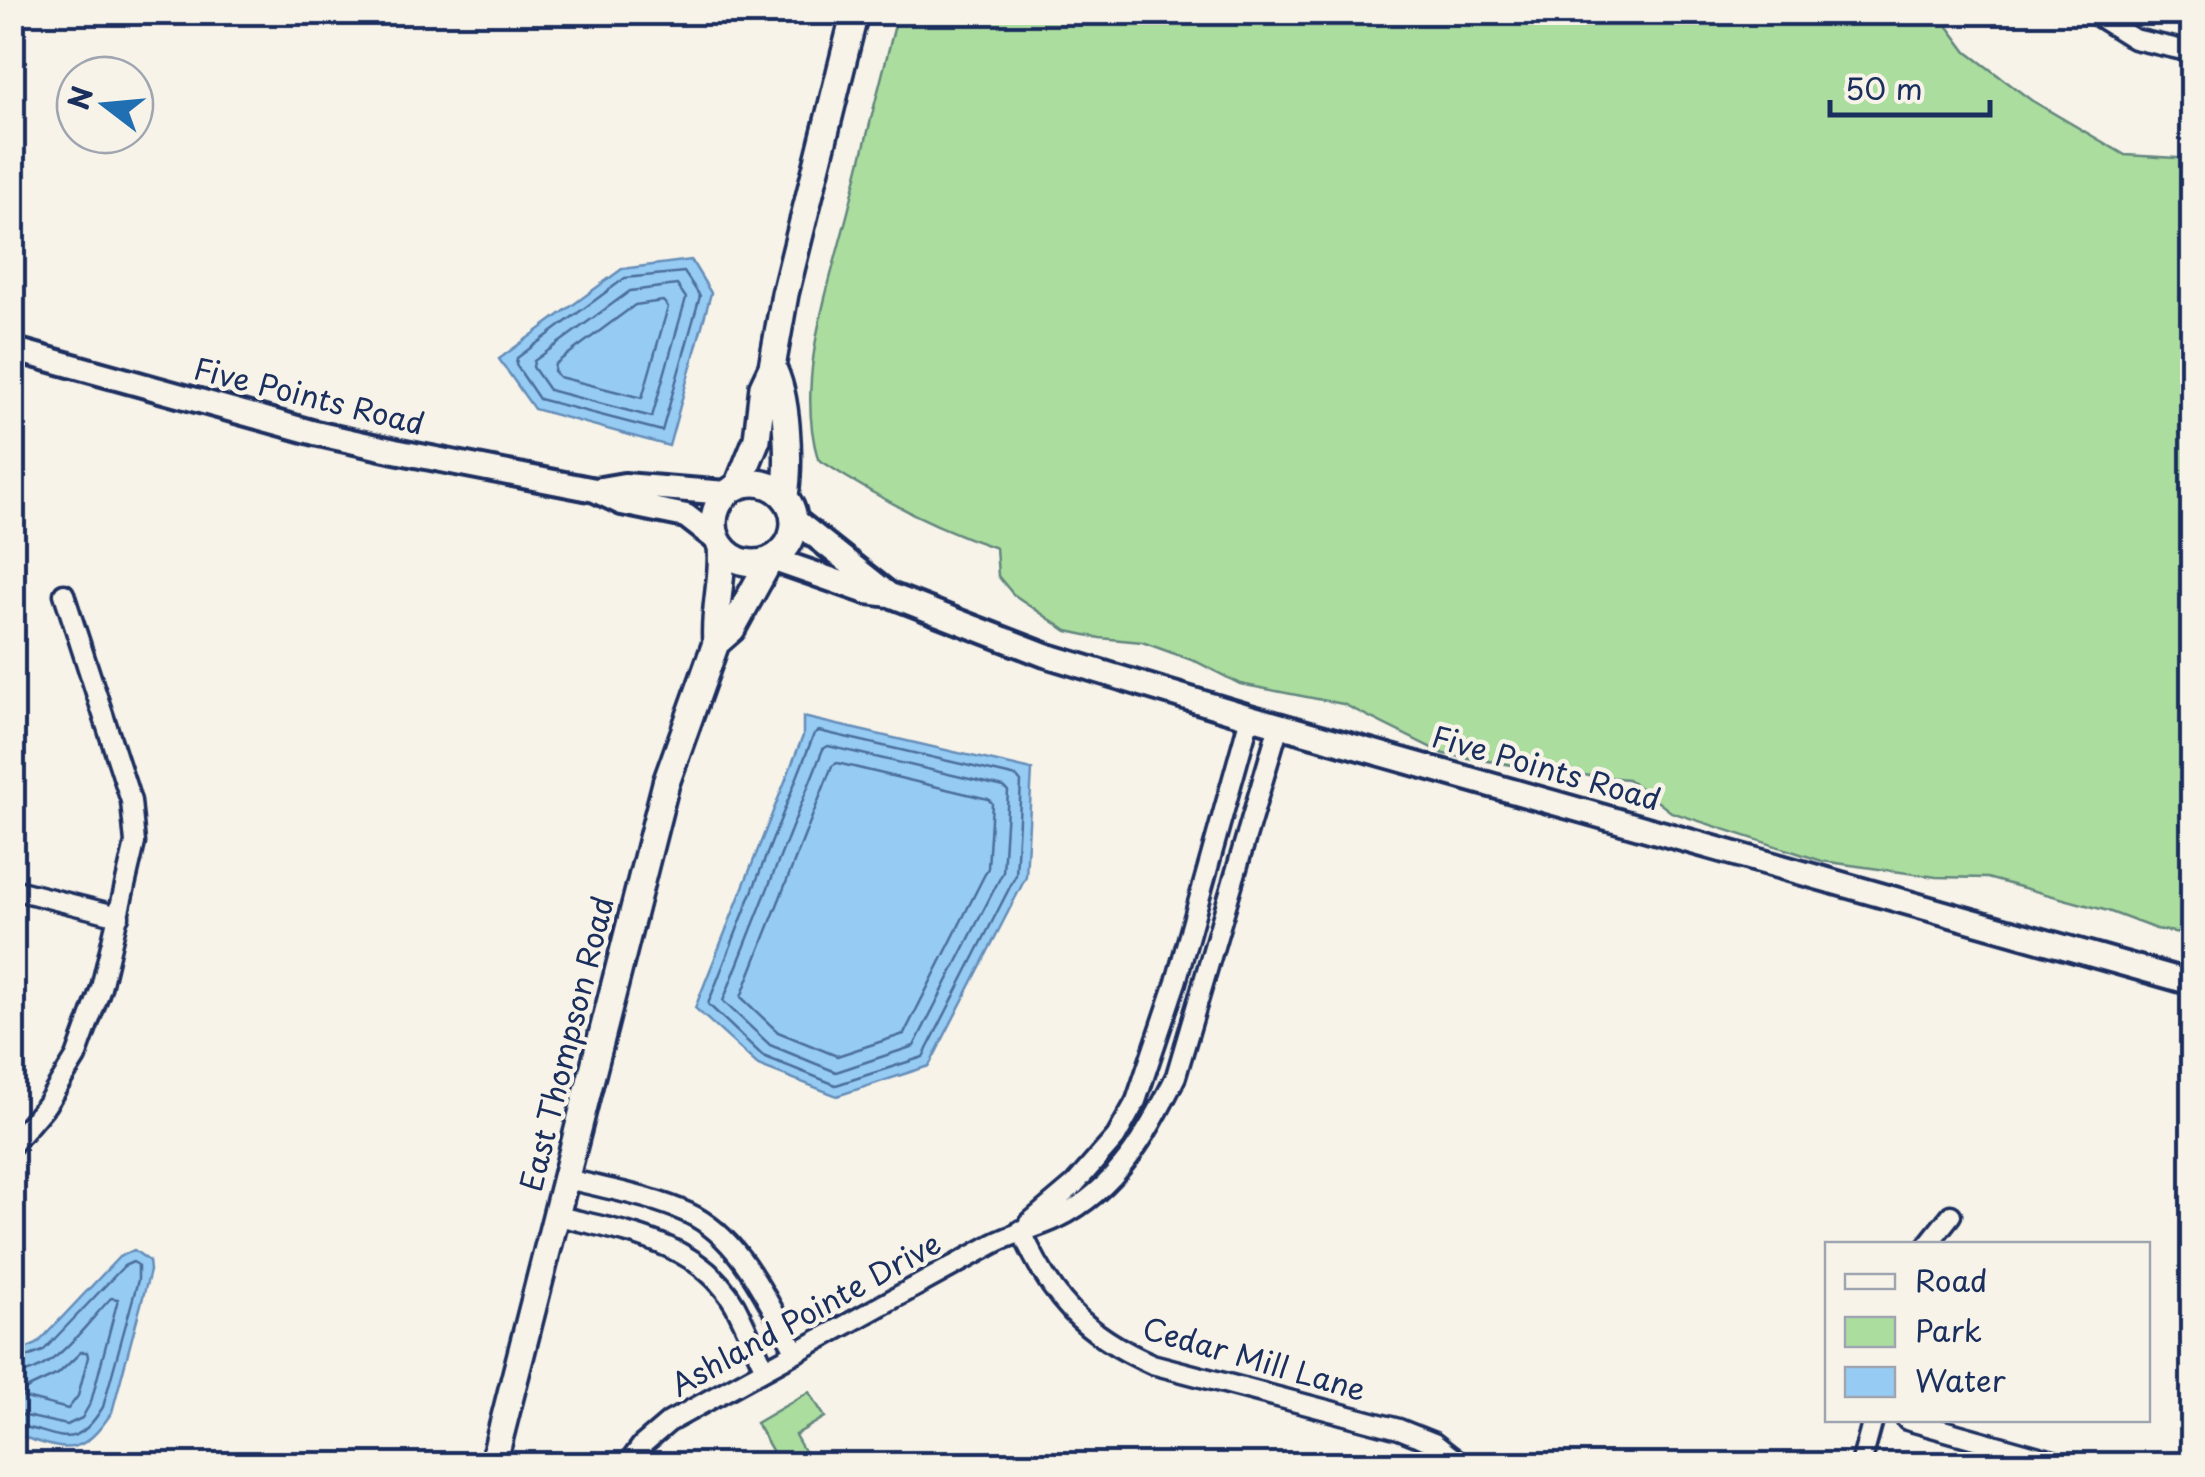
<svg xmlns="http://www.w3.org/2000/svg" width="2205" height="1477" viewBox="0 0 2205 1477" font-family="'Playpen Sans',sans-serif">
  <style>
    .green { fill: #abdd9e; stroke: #63867e; stroke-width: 2.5 }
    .water { fill: #96ccf4; stroke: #658db8; stroke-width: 2.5 }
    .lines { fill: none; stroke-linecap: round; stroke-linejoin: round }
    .shore { stroke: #4c6e9a; stroke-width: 2.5 }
    .minor-casing { stroke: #1b2f5e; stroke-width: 25 }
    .tertiary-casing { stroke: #1b2f5e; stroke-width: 30 }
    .secondary-casing { stroke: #1b2f5e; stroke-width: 32 }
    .minor { stroke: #f7f3e8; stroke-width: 18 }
    .tertiary { stroke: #f7f3e8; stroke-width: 22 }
    .secondary { stroke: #f7f3e8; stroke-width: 25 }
    .labels { text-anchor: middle; stroke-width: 9; stroke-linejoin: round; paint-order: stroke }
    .street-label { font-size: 30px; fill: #1b2f5e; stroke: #f7f3e8 }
  </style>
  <rect width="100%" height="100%" fill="#f7f3e8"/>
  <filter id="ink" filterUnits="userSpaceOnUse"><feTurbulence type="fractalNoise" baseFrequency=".01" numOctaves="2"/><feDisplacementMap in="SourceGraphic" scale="20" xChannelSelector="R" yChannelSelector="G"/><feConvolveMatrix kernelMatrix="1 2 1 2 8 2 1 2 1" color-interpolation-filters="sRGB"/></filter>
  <g filter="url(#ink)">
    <!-- green -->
    <path class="green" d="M898,13H1938L1967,52L2031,100L2125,155L2177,158L2192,162V935L2156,929L2108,911L1987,878L1936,877L1822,861L1671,812L1628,779L1569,774L1444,754L1343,704L1240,684L1197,662L1142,642L1100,638L1067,631L1013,594L998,576L996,548C933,527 874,496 818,459C795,380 828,290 848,212C864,146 881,79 898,13Z
      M809,1392L825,1417L795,1435L805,1453L786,1464H780L756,1423Z"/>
    <!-- water -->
    <path class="water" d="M691,260L711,293L669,446L534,409L499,359L622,269Z
      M803,717L1032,770L1026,877L929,1066L837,1096L758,1065L695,1008L803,736Z
      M134,1250L149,1261L150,1271L112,1412C79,1462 64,1449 13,1434V1354L37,1344L119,1257Z"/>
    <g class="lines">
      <!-- shore -->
      <path class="shore" d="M684,272L700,296L662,431L539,399L516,365L517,358L625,278Z
        M677,285L686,298L652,417L549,390L533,367L534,361L630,291Z
        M663,301L668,307L642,398L559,377L554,371L555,364L635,305Z
        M819,731L1017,777L1021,782L1016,875L923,1057L836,1085L763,1056L708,1004L814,734Z
        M828,746L1004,787L1008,791L1003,872L914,1046L836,1072L770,1045L723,1001L823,749Z
        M837,763L988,799L992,803L988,868L904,1034L837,1056L778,1032L741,997L832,766Z
        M81,1352H87L88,1357L78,1396L68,1409L22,1397L24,1390L58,1374Z
        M12,1363L43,1351L124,1266L133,1262L138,1265V1280L103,1407C72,1457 58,1430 12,1425
        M12,1375C55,1373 84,1326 111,1298L118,1299L91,1402L82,1418L67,1425L12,1413"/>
      <defs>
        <path id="minor" d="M2091,12L2134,39L2192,52
          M12,889L119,916
          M12,1145L46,1105L76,1057L101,988L135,843L131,801L64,594
          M568,1179C607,1189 650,1196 688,1213C742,1238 768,1304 796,1352
          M558,1216C623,1232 698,1241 735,1305C746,1326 755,1348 765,1369
          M1029,1223L1074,1185L1116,1137L1136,1101L1176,982L1250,717
          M1021,1230C1051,1298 1083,1334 1152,1364L1399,1429L1434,1443L1461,1464
          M1928,1244L1951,1215
          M1907,1420L2064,1464
          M628,1464L642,1445L669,1422L993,1244C1014,1233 1038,1228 1058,1218C1117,1189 1149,1132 1176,1076L1279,725
          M1861,1464L1873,1420"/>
        <path id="tertiary" d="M12,349L315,433L395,451L595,490L622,503L686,516L717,540
          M595,490L624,485L727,493
          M795,520L887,593
          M772,559L867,592L890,595L1045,655L1250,717L2192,983"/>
        <path id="secondary" d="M772,367C788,395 790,462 785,496
          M714 523a40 40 0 1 1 80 0a40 40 0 1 1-80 0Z
          M738,486L757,439L763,386L772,367L785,294L855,12
          M716,643L732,629L770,560
          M493,1464L666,783L716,643C713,610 724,579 721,546"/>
      </defs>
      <!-- minor casing -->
      <use href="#minor" class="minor-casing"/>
      <!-- tertiary casing -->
      <use href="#tertiary" class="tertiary-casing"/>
      <!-- secondary casing -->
      <use href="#secondary" class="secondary-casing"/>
      <!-- minor -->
      <use href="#minor" class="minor"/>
      <!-- tertiary -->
      <use href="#tertiary" class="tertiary"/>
      <!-- secondary -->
      <use href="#secondary" class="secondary"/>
    </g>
  </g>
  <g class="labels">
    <!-- street labels -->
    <g class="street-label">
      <text transform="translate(309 397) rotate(14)" y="10">Five Points Road</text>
      <text transform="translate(1546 769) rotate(16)" y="10">Five Points Road</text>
      <text transform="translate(568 1044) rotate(-76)" y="10">East Thompson Road</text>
      <text transform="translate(806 1315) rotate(-29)" y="10">Ashland Pointe Drive</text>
      <text transform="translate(1254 1360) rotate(16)" y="10">Cedar Mill Lane</text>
    </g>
  </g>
  <!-- margin -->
  <rect width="2205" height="1477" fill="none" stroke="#f7f3e8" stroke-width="50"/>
  <rect x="25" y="25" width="2155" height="1427" fill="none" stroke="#1b2f5e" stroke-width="4" filter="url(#ink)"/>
  <!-- legend -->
  <rect x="1825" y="1242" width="325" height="180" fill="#f7f3e8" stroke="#9fa5b1" stroke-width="2.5"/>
  <rect x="1845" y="1274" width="50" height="15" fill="#f7f3e8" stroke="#9fa5b1" stroke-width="2.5"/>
  <text x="1915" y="1292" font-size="30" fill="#1b2f5e">Road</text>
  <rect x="1845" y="1317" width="50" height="30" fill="#abdd9e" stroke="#9fa5b1" stroke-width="2.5"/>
  <text x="1915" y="1342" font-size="30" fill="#1b2f5e">Park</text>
  <rect x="1845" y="1367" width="50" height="30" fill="#96ccf4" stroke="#9fa5b1" stroke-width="2.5"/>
  <text x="1915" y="1392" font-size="30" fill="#1b2f5e">Water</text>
  <!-- north arrow -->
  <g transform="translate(105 105) rotate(286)"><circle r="48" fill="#f7f3e8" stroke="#9fa5b1" stroke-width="2.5"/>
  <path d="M0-8L18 38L0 25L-18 38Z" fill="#1f6fb2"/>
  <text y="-15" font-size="28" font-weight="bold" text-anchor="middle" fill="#1b2f5e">N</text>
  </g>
  <!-- scale -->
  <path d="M1830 100v15h160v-15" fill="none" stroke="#1b2f5e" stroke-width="5"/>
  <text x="1845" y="100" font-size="30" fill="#1b2f5e" stroke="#f7f3e8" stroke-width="8" paint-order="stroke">50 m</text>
</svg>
